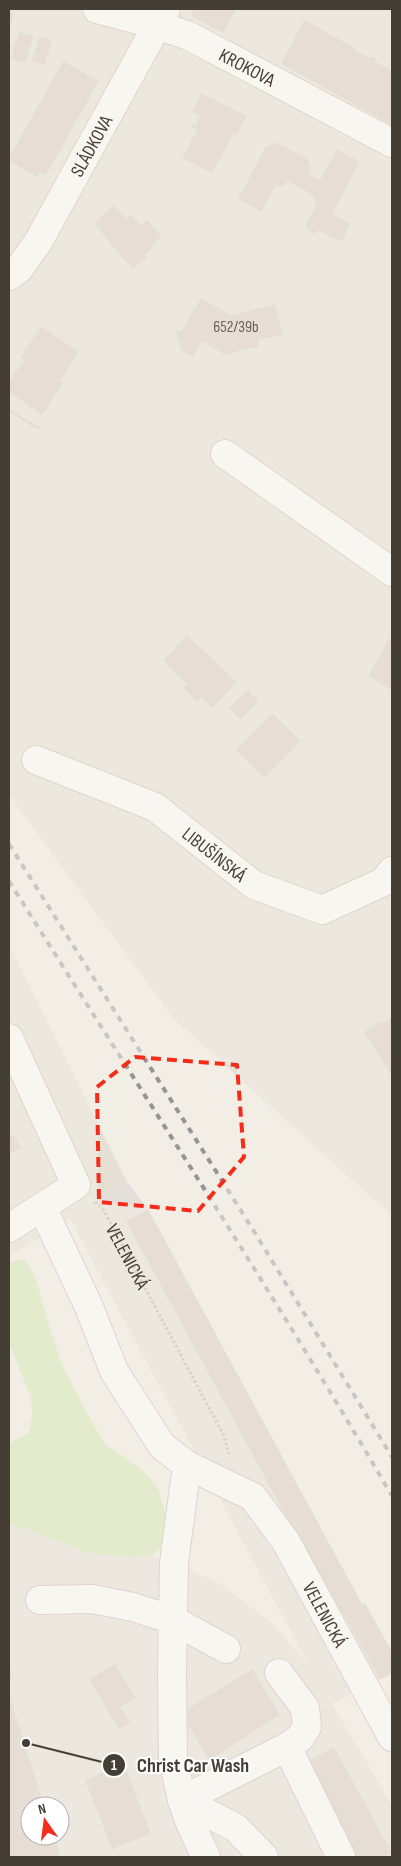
<svg xmlns="http://www.w3.org/2000/svg" width="401" height="1866" viewBox="0 0 401 1866" font-family="'Sofia Sans Condensed',sans-serif">
  <style>
    .residential { fill: #e6dfd4 }
    .industrial { fill: #e4dfda; fill-rule: evenodd }
    .green { fill: #d1e6af }
    .building { fill: #d7cbbe }
    .lines { fill: none; stroke-linecap: round; stroke-linejoin: round }
    .minor-casing { stroke: #c1b8ab; stroke-width: 30 }
    .path { stroke: #bfaf9a; stroke-width: 3; stroke-dasharray: 2.5 2.5; stroke-linecap: butt }
    .minor { stroke: #fff; stroke-width: 28 }
    .rail { stroke: #959595; stroke-width: 4; stroke-dasharray: 6 6; stroke-linecap: butt }
    .marked { fill: none; stroke: #f52c1a; stroke-width: 4; stroke-dasharray: 10 6; stroke-linejoin: round }
    .labels { text-anchor: middle; stroke-width: 4; stroke-linejoin: round; paint-order: stroke }
    .number-label { font-size: 16px; fill: #6a6157 }
    .street-label { font-size: 19px; fill: #453e35; stroke: #fff }
    .leader { fill: none; stroke: #453e35; stroke-width: 2 }
    .callout-dot { fill: #453e35; stroke: #fff; stroke-width: 2 }
    .mark-label { font-size: 15px; text-anchor: middle; font-weight: bold; fill: #fff }
    .callout-label { font-size: 20px; text-anchor: middle; font-weight: bold; fill: #453e35; stroke: #fff; stroke-width: 4; stroke-linejoin: round; paint-order: stroke }
  </style>
  <rect width="100%" height="100%" fill="#f2eee5"/>
  <!-- residential -->
  <path class="residential" d="M9,9H392V914L369,941L174,1019L9,795Z
    M9,945L127,1182L9,1257Z"/>
  <!-- industrial -->
  <path class="industrial" d="M392,914V1216L174,1019L369,941Z
    M127,1182L148,1209L362,1604L365,1603L392,1652V1673L332,1704L392,1805V1857H9V1517L174,1563L222,1585L272,1623L309,1665L69,1217ZM30,1806H60V1836H30Z"/>
  <!-- green -->
  <path class="green" d="M21,1259L26,1262L35,1276L53,1338L62,1365L88,1415L105,1444L142,1470L158,1488L165,1512L167,1532L159,1550L153,1555L139,1557L93,1554L9,1523V1443L29,1433L32,1414L31,1398L9,1343V1263Z"/>
  <!-- building -->
  <path class="building" d="M194,9H236L223,33L191,16Z
    M9,12L14,14L9,32Z
    M304,20L355,48L354,50L370,58L371,56L376,59L375,61L392,71V125L281,64Z
    M19,32L33,36L26,63L11,59Z
    M39,37L52,40L45,65L32,61Z
    M63,61L99,81L46,175L40,172L37,177L9,161V158Z
    M201,93L247,116L237,134L234,133L212,173L182,158L197,130L191,127L192,124L195,126L200,116L192,111Z
    M277,143L308,159L311,170L309,174L320,180L337,149L360,162L332,214L351,224L341,242L319,231L313,233L307,229L306,224L316,206L313,195L287,181L285,185L280,187L276,185L261,212L238,199L266,146Z
    M114,205L126,219L131,214L141,226L147,220L162,236L152,245L153,247L144,255L147,257L133,269L118,253L94,223Z
    M201,298L231,315L275,304L283,334L258,340L259,346L225,355L202,341L193,357L181,350L176,332L182,330Z
    M41,326L79,352L60,381L63,383L42,415L9,392V382L24,360L21,357Z
    M9,409L43,429L34,428L9,411Z
    M187,635L237,682L212,708L201,697L197,702L183,688L187,684L163,661Z
    M389,639L392,641V686L390,689L368,676Z
    M247,690L259,701L241,720L229,708Z
    M272,713L301,741L265,778L236,750Z
    M392,1017V1073H390L364,1032L381,1021L383,1023Z
    M13,1134L21,1148L9,1154V1136Z
    M148,1209L362,1604L365,1603L392,1652V1673L380,1680L344,1615L340,1616L126,1221Z
    M9,1659H10L11,1680H9Z
    M115,1664L136,1698L120,1707L130,1723L119,1730L89,1679Z
    M252,1669L280,1715L209,1760L181,1713Z
    M9,1694L44,1806H30V1836H54L60,1857H9Z
    M334,1747L392,1853L384,1857H356L305,1763Z
    M124,1764L151,1834L112,1849L85,1780Z"/>
  <g class="lines">
    <defs>
      <g id="minor">
        <path id="s2" d="M97,9L157,25L189,36L392,143"/>
        <path id="s3" d="M9,276L19,269L38,242L166,9"/>
        <path d="M225,454L392,572"/>
        <path id="s4" d="M36,760L155,807L254,885L322,910L383,882L392,871"/>
        <path d="M9,1038L76,1185L9,1228"/>
        <path id="s5" d="M42,1207L89,1307L114,1371L162,1446L187,1465L253,1497L286,1542L392,1737"/>
        <path d="M187,1465L174,1563L172,1673L173,1759L182,1800L190,1823L206,1857"/>
        <path d="M40,1600L92,1599L133,1607L173,1620L226,1649"/>
        <path d="M279,1673L305,1708L307,1727L300,1738L287,1747"/>
        <path d="M182,1800L287,1747L341,1857"/>
        <path d="M182,1800L236,1828L264,1857"/>
      </g>
    </defs>
    <!-- minor casing -->
    <use href="#minor" class="minor-casing"/>
    <!-- path -->
    <path class="path" id="s1" d="M95,1202L103,1209L224,1436L229,1454"/>
    <!-- minor -->
    <use href="#minor" class="minor"/>
    <!-- rail -->
    <path class="rail" d="M9,844L255,1233L392,1457
      M9,881C137,1085 270,1287 392,1496"/>
  </g>
  <!-- marked area -->
  <path d="M0 0H401V1866H0ZM135,1057L237,1065L244,1157L198,1211L99,1202L97,1087Z" fill="#f2eee5" fill-opacity=".55" fill-rule="evenodd"/>
  <path class="marked" d="M135,1057L237,1065L244,1157L198,1211L99,1202L97,1087Z"/>
  <g class="labels">
    <!-- number labels -->
    <g class="number-label">
      <text x="236" y="332">652/39b</text>
    </g>
    <!-- street labels -->
    <g class="street-label">
      <text dy="7" stroke="none"><textPath href="#s2" startOffset="162">KROKOVA</textPath></text>
      <text dy="7" stroke="none"><textPath href="#s3" startOffset="155">SLÁDKOVA</textPath></text>
      <text dy="7" stroke="none"><textPath href="#s4" startOffset="204">LIBUŠÍNSKÁ</textPath></text>
      <text dy="7" stroke="none"><textPath href="#s1" startOffset="64">VELENICKÁ</textPath></text>
      <text dy="7" stroke="none"><textPath href="#s5" startOffset="511">VELENICKÁ</textPath></text>
    </g>
  </g>
  <!-- callouts -->
  <path class="leader" d="M26 1743L114 1765"/>
  <g class="callout-dot">
    <circle cx="26" cy="1743" r="5"/>
    <circle cx="114" cy="1765" r="12"/>
  </g>
  <g class="mark-label">
    <text x="114" y="1770">1</text>
  </g>
  <g class="callout-label">
    <text x="193" y="1772">Christ Car Wash</text>
  </g>
  <!-- border -->
  <rect width="401" height="1866" fill="none" stroke="#453e35" stroke-width="20"/>
  <!-- north arrow -->
  <g transform="translate(45 1821) rotate(346)"><circle r="24" fill="#ffffff" stroke="#b5b2ae"/>
  <path d="M0-4L9 19L0 12L-9 19Z" fill="#f52c1a"/>
  <text y="-8" font-size="14" font-weight="bold" text-anchor="middle" fill="#453e35">N</text>
  </g>
</svg>
